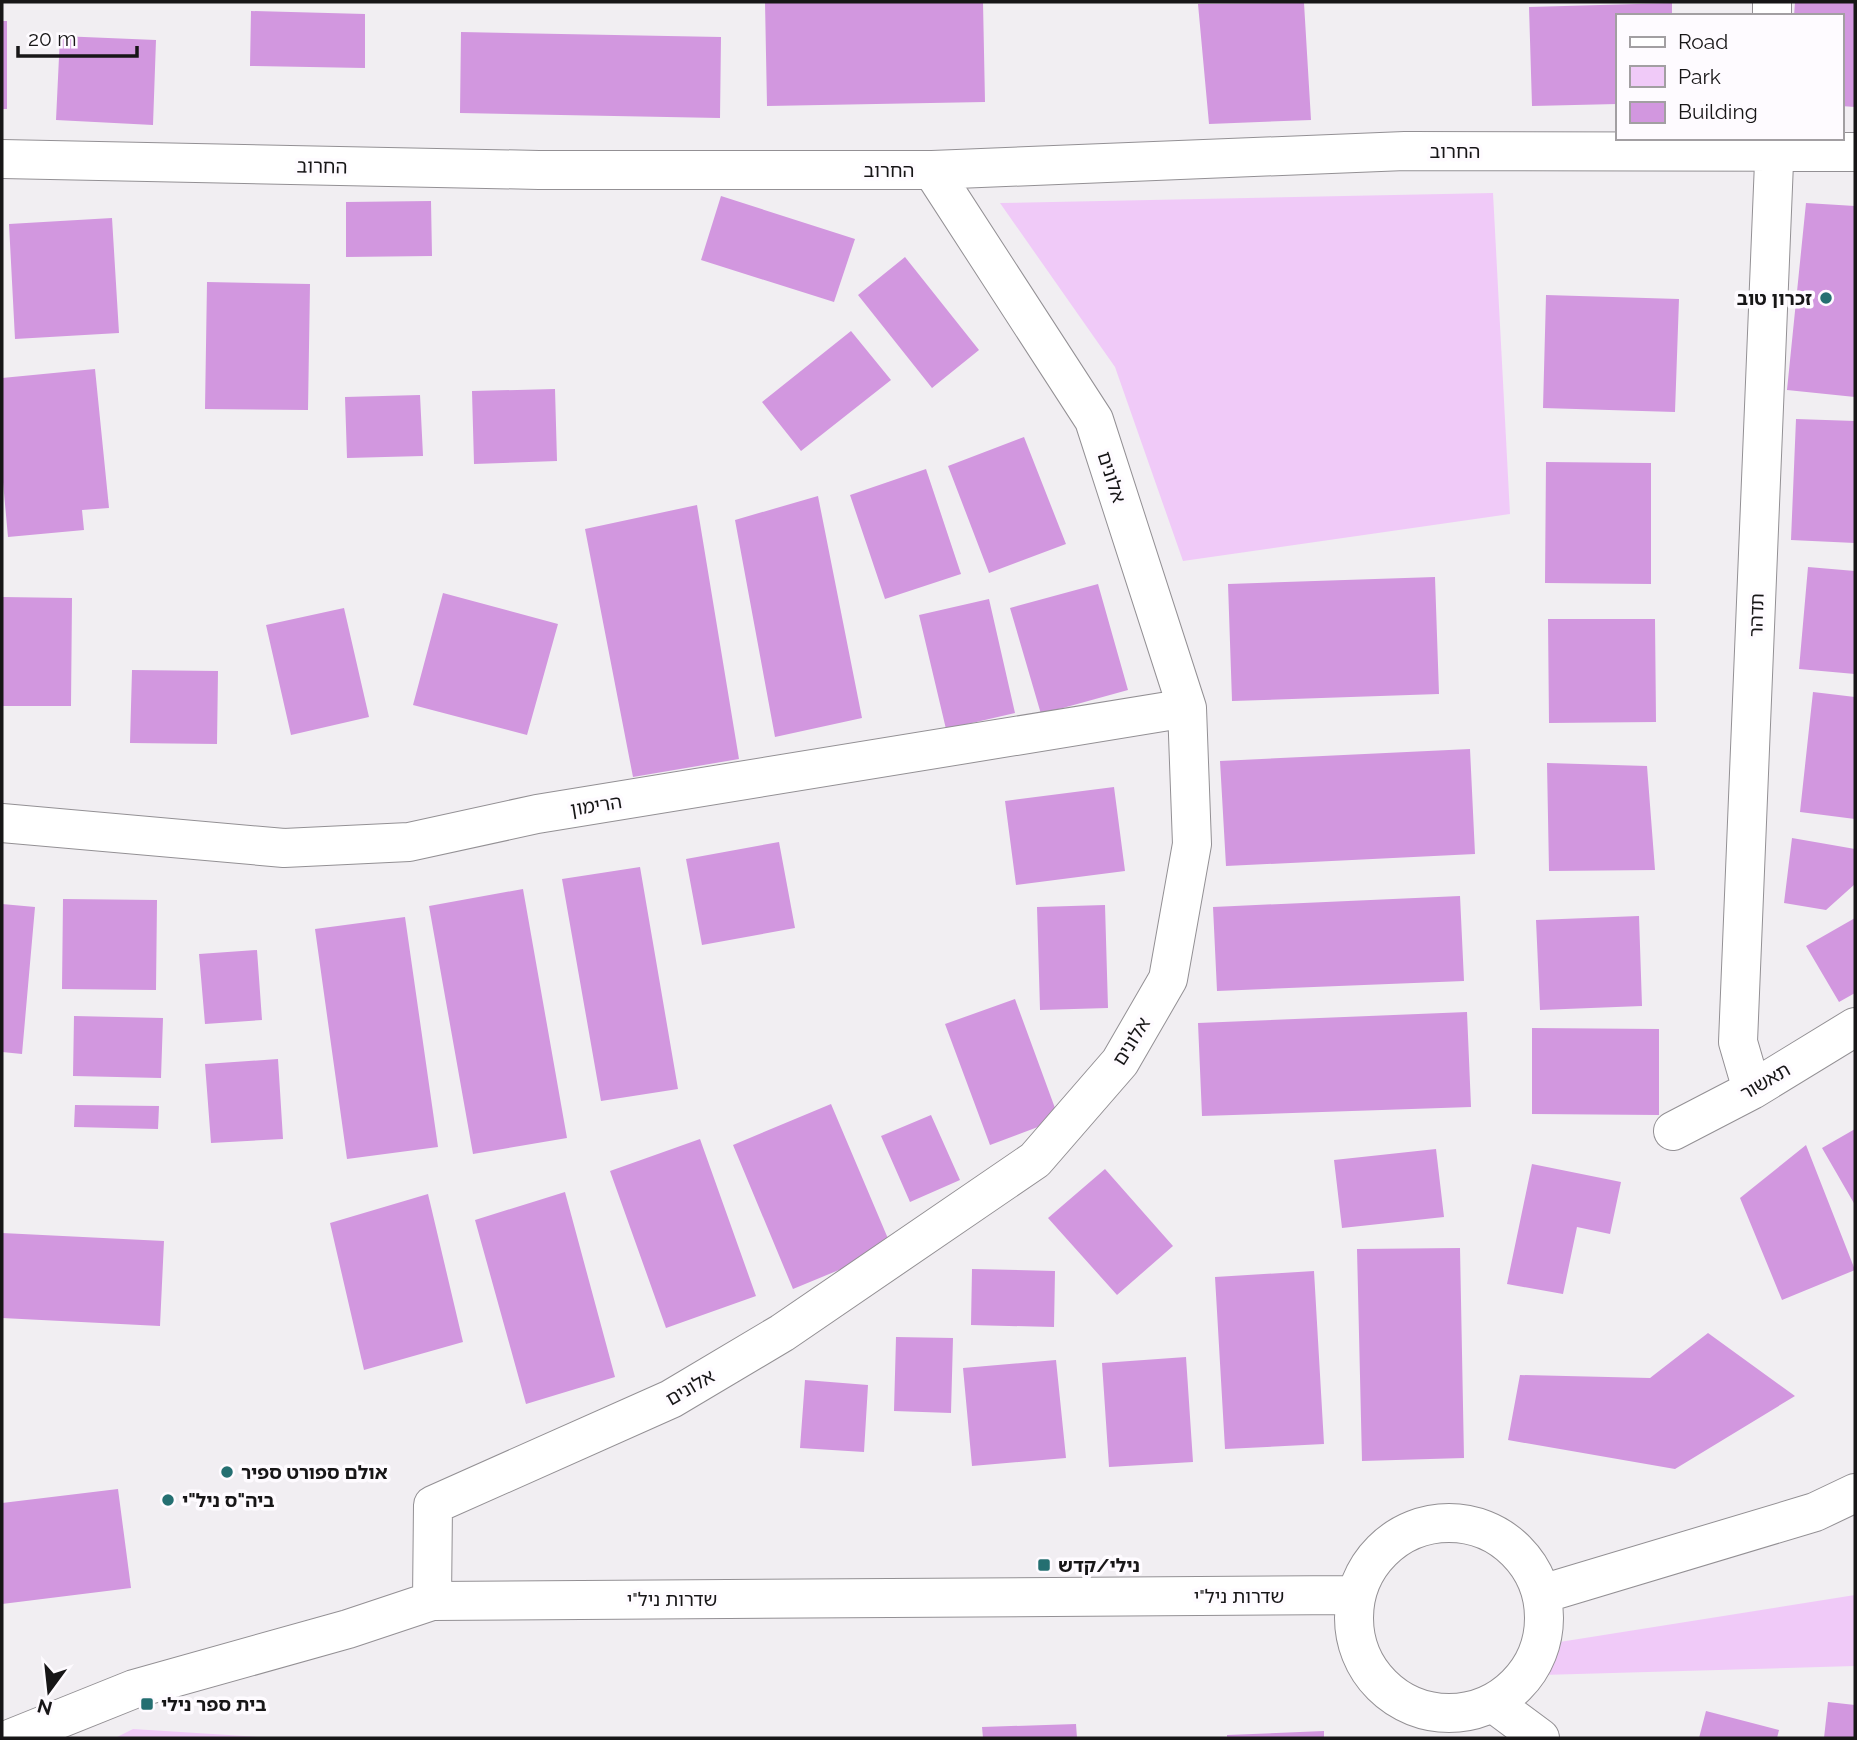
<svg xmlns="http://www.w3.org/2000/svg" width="1857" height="1740" viewBox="0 0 1857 1740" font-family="Raleway,'Noto Sans Hebrew',sans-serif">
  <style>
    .green { fill: #f0caf8 }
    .building { fill: #d297df }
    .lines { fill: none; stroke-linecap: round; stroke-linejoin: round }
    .minor-casing { stroke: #939094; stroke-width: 40 }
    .minor { stroke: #fff; stroke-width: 38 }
    .poi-dot { fill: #246f71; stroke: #fefbff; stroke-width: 2.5 }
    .labels { text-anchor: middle; stroke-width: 7; stroke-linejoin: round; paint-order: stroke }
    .street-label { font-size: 19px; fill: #171617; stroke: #fefbff }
    .poi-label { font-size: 19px; font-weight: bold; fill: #171617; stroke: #fefbff; text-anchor: start }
  </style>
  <rect width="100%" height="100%" fill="#f1eef2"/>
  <!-- green -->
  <path class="green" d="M1493,193L1510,514L1183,561L1115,367L1000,203Z
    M1855,1595V1666L1542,1675L1547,1644Z
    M133,1729L274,1738H115Z"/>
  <!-- building -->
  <path class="building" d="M765,2H983L985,102L767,106Z
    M1795,2H1855V107L1841,106V16H1794Z
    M1304,3L1311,120L1209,124L1198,4Z
    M1672,3V16H1617V104L1532,106L1529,7Z
    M251,11L365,14V68L250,66Z
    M2,21H7V109H2Z
    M461,32L721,37L720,118L460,113Z
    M60,36L156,40L153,125L56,120Z
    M721,196L855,239L834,302L701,260Z
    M431,201L432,256L346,257V202Z
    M1806,203L1855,206V397L1787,390Z
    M112,218L119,333L15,339L9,224Z
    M905,257L979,350L932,388L858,295Z
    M207,282L310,284L308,410L205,409Z
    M1546,295L1679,299L1675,412L1543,408Z
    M851,331L891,380L801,451L762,402Z
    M95,369L109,508L82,510L84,530L8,537L2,471V378Z
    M555,389L557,461L474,464L472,391Z
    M420,395L423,456L347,458L345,397Z
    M1796,419L1855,421V543L1791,540Z
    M1024,437L1066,544L989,573L948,466Z
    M1546,462L1651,463V584L1545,583Z
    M926,469L961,574L885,599L850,495Z
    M818,496L862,718L775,737L735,520Z
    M697,505L739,759L633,777L585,529Z
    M1808,567L1855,571V674L1799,669Z
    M1435,577L1439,694L1232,701L1228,584Z
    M1098,584L1128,690L1041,714L1010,608Z
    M443,593L558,624L527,735L413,705Z
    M2,597L72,598L71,706H2Z
    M989,599L1015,713L946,729L919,615Z
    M344,608L369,717L291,735L266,625Z
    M1548,619H1655L1656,722L1549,723Z
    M132,670L218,671L217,744L130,743Z
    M1813,692L1855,697V819L1800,812Z
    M1470,749L1475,854L1226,866L1220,761Z
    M1547,763L1647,766L1655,870L1549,871Z
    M1114,787L1125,871L1016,885L1005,801Z
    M1792,838L1855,849V884L1826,910L1784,903Z
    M779,842L795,928L702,945L686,859Z
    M640,867L678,1089L601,1101L562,879Z
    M523,889L567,1138L473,1154L429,906Z
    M1460,896L1464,981L1217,991L1213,907Z
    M63,899L157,900L156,990L62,989Z
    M2,904L35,907L22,1054L2,1052Z
    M1105,905L1108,1008L1040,1010L1037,907Z
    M1639,916L1642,1006L1540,1010L1536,920Z
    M405,917L438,1147L347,1159L315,929Z
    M1855,918V993L1839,1002L1806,946Z
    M257,950L262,1020L205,1024L199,954Z
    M1015,999L1059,1119L990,1145L945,1024Z
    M1467,1012L1471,1107L1202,1116L1198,1023Z
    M74,1016L163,1018L161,1078L73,1076Z
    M1532,1028L1659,1029V1115L1532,1114Z
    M278,1059L283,1139L211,1143L205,1064Z
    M831,1104L892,1248L793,1289L733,1145Z
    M75,1105L159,1106L158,1129L74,1127Z
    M931,1115L960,1180L910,1202L881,1136Z
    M1855,1129V1205L1822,1148Z
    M700,1139L756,1296L666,1328L610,1171Z
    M1806,1145L1855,1270L1782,1300L1740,1198Z
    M1436,1149L1444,1217L1342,1228L1334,1160Z
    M1532,1164L1621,1182L1610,1234L1577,1227L1563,1294L1507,1284Z
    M1105,1169L1173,1246L1117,1295L1048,1218Z
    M565,1192L615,1377L526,1404L475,1220Z
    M428,1194L463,1342L364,1370L330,1223Z
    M2,1233L164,1241L160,1326L2,1318Z
    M1460,1248L1464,1458L1362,1461L1357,1249Z
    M972,1269L1055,1271L1054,1327L971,1325Z
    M1314,1271L1324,1444L1225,1449L1215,1277Z
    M1708,1333L1795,1396L1675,1469L1508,1440L1520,1375L1650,1378Z
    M896,1337L953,1338L951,1413L894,1411Z
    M1186,1357L1193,1462L1109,1467L1102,1363Z
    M1056,1360L1066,1458L972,1466L963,1368Z
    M805,1380L868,1385L864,1452L800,1448Z
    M118,1489L131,1588L2,1604V1503Z
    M1828,1702L1855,1705V1738H1824Z
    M1706,1711L1779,1730L1777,1738H1699Z
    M1076,1724L1077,1738H983L982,1727Z
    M1324,1731V1738H1227V1735Z"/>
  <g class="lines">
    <defs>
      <path id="minor" d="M1772,2V16
        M2,159L539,170H932L1405,151L1855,152
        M2,823L284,848L409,842L537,814L1187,708
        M1752,1090L1738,1042L1775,138
        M1673,1131L1752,1090L1855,1027
        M1354 1618a95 95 0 1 1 190 0a95 95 0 1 1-190 0Z
        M1542,1594L1815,1512L1855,1493
        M432,1601L433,1505L671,1399L782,1333L1035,1160L1120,1062L1168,979L1192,844L1187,708L1094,420L932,170
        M1493,1703L1540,1738
        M12,1738L134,1689L348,1629L432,1601L1355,1595"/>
    </defs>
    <!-- minor casing -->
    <use href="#minor" class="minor-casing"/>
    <!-- minor -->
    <use href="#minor" class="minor"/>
  </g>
  <!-- markers -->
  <g class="poi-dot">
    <circle cx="1826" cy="298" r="7"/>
    <circle cx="227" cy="1472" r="7"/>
    <circle cx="168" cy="1500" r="7"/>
    <rect x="1037" y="1558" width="14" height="14" rx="3.5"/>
    <rect x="140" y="1697" width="14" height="14" rx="3.5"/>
  </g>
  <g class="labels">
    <!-- street labels -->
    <g class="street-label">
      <text x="1455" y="158">החרוב</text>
      <text transform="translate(322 166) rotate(1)" y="7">החרוב</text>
      <text x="889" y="177">החרוב</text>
      <text transform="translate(1112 477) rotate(72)" y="7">אלונים</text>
      <text transform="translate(1756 615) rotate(-88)" y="7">תדהר</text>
      <text transform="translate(596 805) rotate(-9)" y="7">הרימון</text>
      <text transform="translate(1131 1041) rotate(-58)" y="7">אלונים</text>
      <text transform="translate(1765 1081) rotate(-30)" y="7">תאשור</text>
      <text transform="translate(690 1387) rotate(-30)" y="7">אלונים</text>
      <text x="1239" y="1603">שדרות ניל"י</text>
      <text x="672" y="1606">שדרות ניל"י</text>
    </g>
    <!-- poi labels -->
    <g class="poi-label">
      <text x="1812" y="305" text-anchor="end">זכרון טוב</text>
      <text x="241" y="1479">אולם ספורט ספיר</text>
      <text x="182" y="1507">ביה"ס ניל"י</text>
      <text x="1058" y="1572">נילי/קדש</text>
      <text x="161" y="1711">בית ספר נילי</text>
    </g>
  </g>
  <!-- border -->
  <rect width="1857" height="1740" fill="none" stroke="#171617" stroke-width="7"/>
  <!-- legend -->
  <rect x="1616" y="14" width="228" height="126" fill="#fefbff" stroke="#a29fa2" stroke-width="2"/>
  <rect x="1630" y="37" width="35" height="10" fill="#ffffff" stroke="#a29fa2" stroke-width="2"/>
  <text x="1678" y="49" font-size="21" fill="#171617">Road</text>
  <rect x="1630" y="66" width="35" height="21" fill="#f0caf8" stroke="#a29fa2" stroke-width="2"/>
  <text x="1678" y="84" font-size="21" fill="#171617">Park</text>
  <rect x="1630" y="102" width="35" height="21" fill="#d297df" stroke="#a29fa2" stroke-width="2"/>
  <text x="1678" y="119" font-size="21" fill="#171617">Building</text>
  <!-- north arrow -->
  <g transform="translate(49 1691) rotate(195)" stroke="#fefbff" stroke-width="5" paint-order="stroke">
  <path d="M0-5L12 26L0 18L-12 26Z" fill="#171617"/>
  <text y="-10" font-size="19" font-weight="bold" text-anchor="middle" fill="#171617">N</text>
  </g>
  <!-- scale -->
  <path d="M18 46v10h119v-10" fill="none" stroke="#171617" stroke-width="3.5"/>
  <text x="28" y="46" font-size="21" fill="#171617" stroke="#fefbff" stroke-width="5" paint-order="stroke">20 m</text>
</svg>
